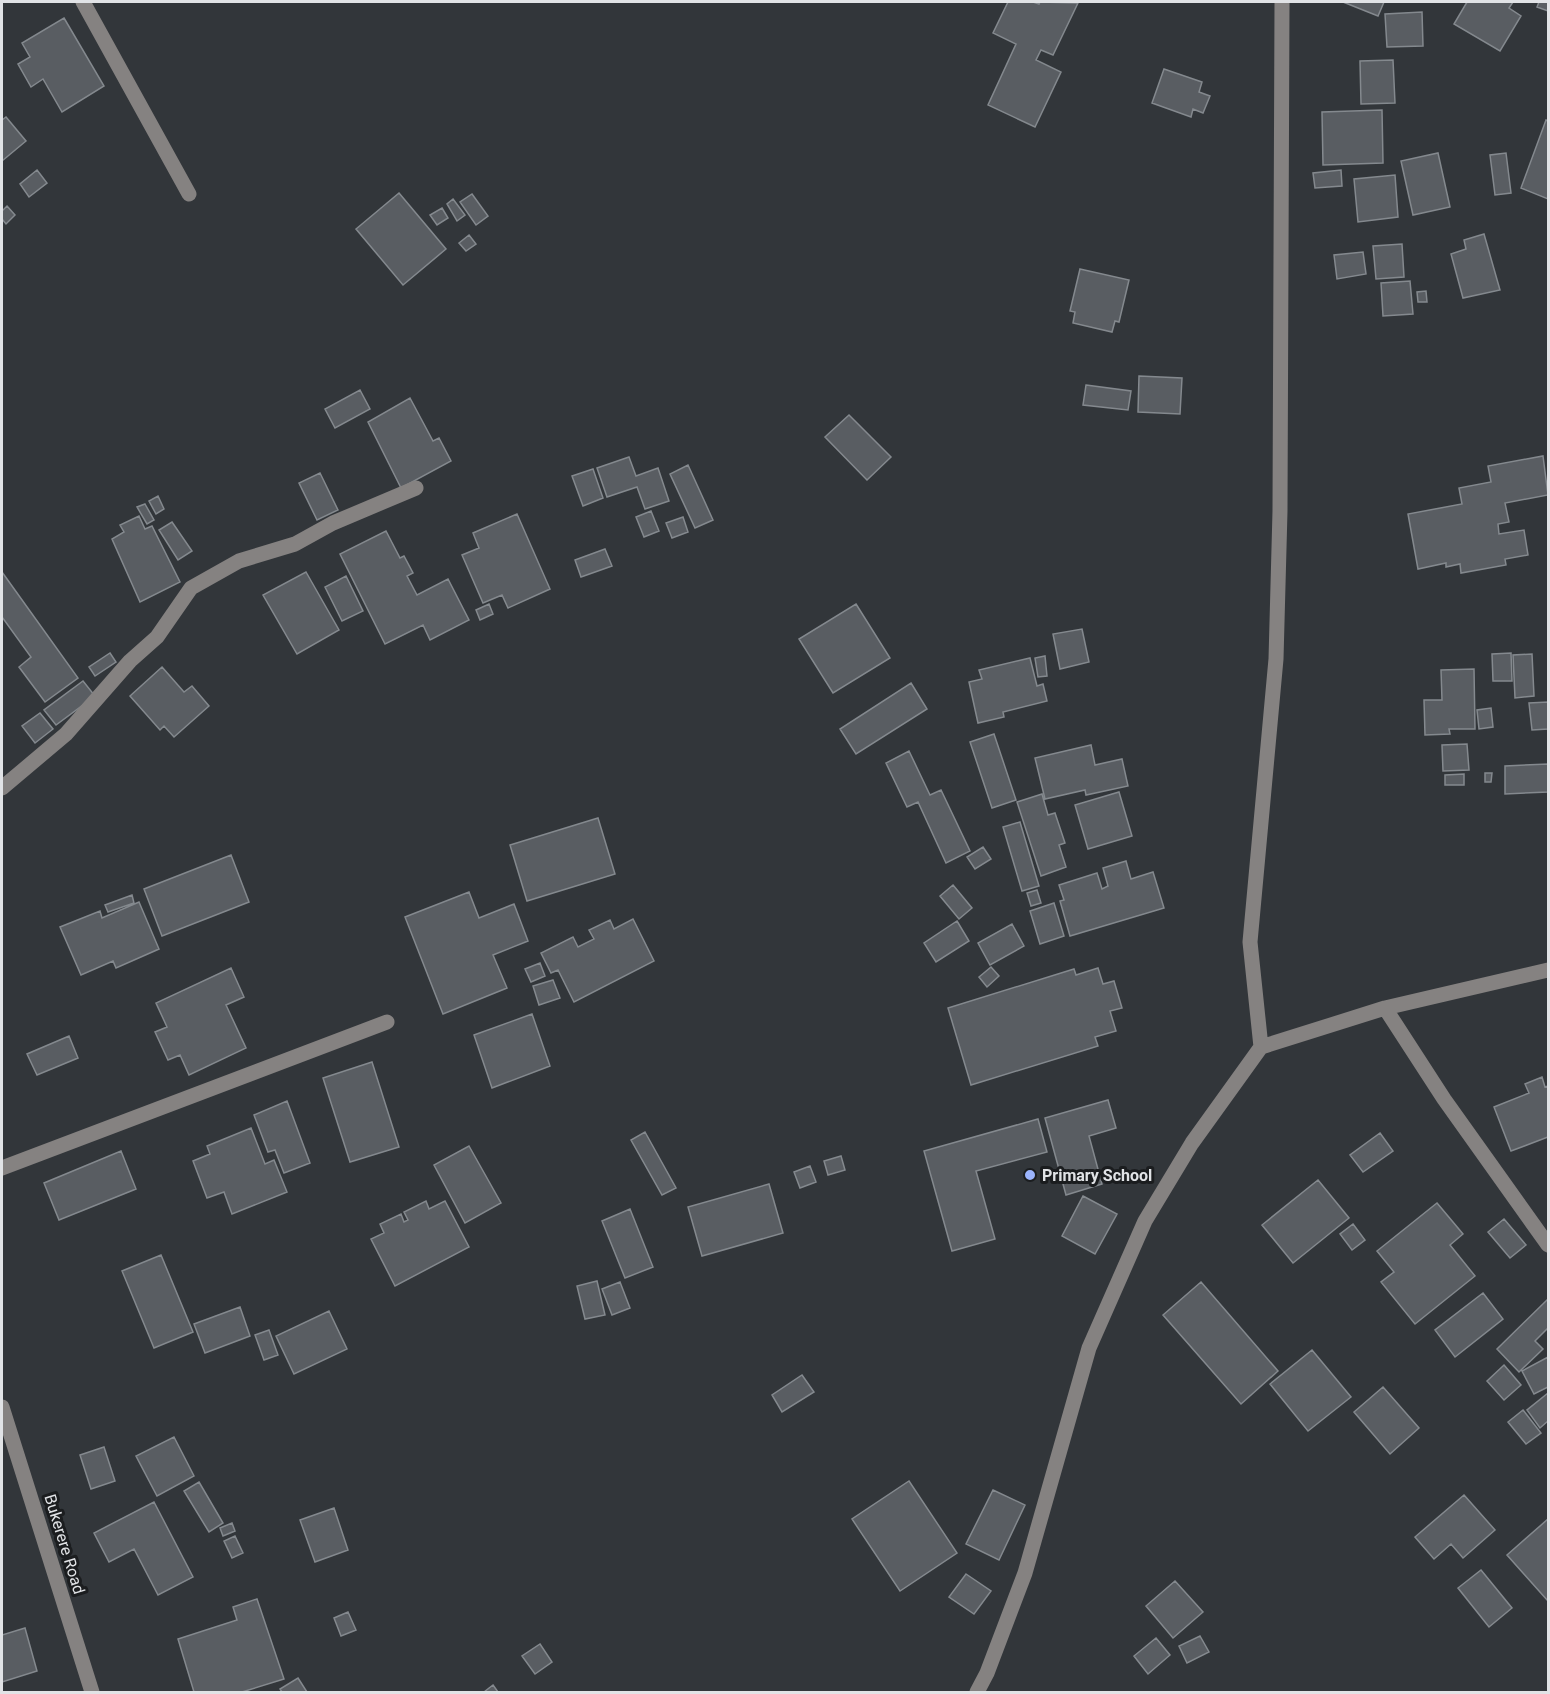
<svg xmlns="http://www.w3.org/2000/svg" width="1550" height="1694" viewBox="0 0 1550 1694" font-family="Roboto,sans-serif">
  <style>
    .building { fill: #595d62; stroke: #84898e; stroke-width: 1.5 }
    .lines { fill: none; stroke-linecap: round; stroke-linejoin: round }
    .minor { stroke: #858281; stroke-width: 15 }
    .poi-dot { fill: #9bb4fd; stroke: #1b1d1f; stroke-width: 2 }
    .labels { text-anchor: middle; stroke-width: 6; stroke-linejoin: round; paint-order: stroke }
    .poi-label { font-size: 16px; font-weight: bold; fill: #e1e3e6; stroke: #1b1d1f; text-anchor: start }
    .street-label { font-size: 16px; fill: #e1e3e6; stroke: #1b1d1f }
  </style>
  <rect width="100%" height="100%" fill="#32363a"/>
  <!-- building -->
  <path class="building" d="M1008,2H1033L1039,4L1040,2L1078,3L1053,55L1041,50L1036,60L1061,72L1035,127L988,105L1016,44L993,33Z
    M1343,2H1384L1378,16Z
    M1467,2H1513L1509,8L1521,16L1500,51L1454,24Z
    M1539,2H1548V11L1537,7Z
    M1422,12L1423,46L1387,47L1385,14Z
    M64,18L104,86L62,112L43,79L31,87L18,64L30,57L22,43Z
    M1393,60L1395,103L1361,104L1360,61Z
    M1164,69L1202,82L1199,92L1210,96L1203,113L1193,109L1191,117L1152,103Z
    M1382,110L1383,163L1323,165L1322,112Z
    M6,117L26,141L2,161V120Z
    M1546,120L1548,121V199L1521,188Z
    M1438,153L1450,207L1413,215L1401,161Z
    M1506,153L1511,193L1495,195L1490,155Z
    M37,170L47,183L29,197L20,184Z
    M1341,170L1342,186L1315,188L1313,173Z
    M1395,175L1398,217L1358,222L1354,179Z
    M399,193L446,249L403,285L356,229Z
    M472,194L488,216L476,225L460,202Z
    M453,199L465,215L457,221L447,204Z
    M7,206L15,215L6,224L2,219V211Z
    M442,208L448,218L437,225L430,215Z
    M1484,234L1500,290L1463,298L1451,254L1466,249L1464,240Z
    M469,235L476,244L466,251L459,243Z
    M1402,244L1404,277L1376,279L1373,246Z
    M1363,252L1366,274L1337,279L1334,255Z
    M1080,269L1129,280L1119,322L1115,321L1112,332L1073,323L1075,312L1070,311Z
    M1410,281L1413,314L1383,316L1381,283Z
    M1426,291L1427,302H1418L1417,292Z
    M1139,376L1182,378L1180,414L1138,412Z
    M1086,385L1131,391L1128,410L1083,405Z
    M360,390L370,409L335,428L325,409Z
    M410,398L433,441L439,438L451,461L401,488L368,422Z
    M849,415L891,457L867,480L825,437Z
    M1543,456L1548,495L1505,503L1509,522L1498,524L1499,534L1524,530L1528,555L1505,559L1506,565L1461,573L1460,564L1446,567V563L1418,569L1408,514L1462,504L1459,488L1491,482L1488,466Z
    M629,457L636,476L658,468L669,501L645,509L637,487L607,497L597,468Z
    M688,465L713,520L695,528L670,474Z
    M593,469L603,498L583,506L572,476Z
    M320,473L338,510L317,520L299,483Z
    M158,496L164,509L156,514L149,501Z
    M145,504L154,520L147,524L137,507Z
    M651,511L659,531L644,537L636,517Z
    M517,514L550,589L508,608L502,595L483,603L462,555L479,548L473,533Z
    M139,516L145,529L152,526L180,582L140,602L112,539L124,532L120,525Z
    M683,517L688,532L672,538L666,523Z
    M172,522L192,551L178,560L159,530Z
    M386,531L400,558L404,556L413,573L407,576L417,595L448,579L469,620L430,640L423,625L385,644L340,554Z
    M605,549L612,566L581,577L575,560Z
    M2,572L78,678L45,702L19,667L31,657L2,617Z
    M306,572L339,630L297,654L263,595Z
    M346,576L363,611L342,621L325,587Z
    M489,604L493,614L480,620L476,610Z
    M856,604L890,658L833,693L799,639Z
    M1082,629L1089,662L1060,669L1053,634Z
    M110,653L116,662L95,676L89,667Z
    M1511,653L1512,681H1493L1492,654Z
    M1532,654L1534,696L1515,698L1513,655Z
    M1045,656L1047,676L1038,677L1035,658Z
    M1030,658L1037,686L1043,684L1047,701L1003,712L1004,717L978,723L969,682L982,679L979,670Z
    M162,667L184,692L192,686L209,706L174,737L164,726L160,730L130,696Z
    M1474,669L1475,729H1449L1450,734L1425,735L1424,700H1442L1441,670Z
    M83,681L95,696L56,725L44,710Z
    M911,683L927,709L856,754L840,729Z
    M1548,702V729L1532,730L1529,703Z
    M1491,708L1493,727L1479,729L1477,710Z
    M40,713L53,729L35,743L22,726Z
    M994,734L1016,800L992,808L970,742Z
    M1467,744L1469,770L1443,771L1442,745Z
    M1091,745L1095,765L1122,759L1128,786L1086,795L1085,790L1045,799L1035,758Z
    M909,751L930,795L941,790L970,851L946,863L918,802L907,807L886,763Z
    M1548,764V792L1505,794V766Z
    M1485,773H1492L1491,782H1485Z
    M1464,774V785H1445V775Z
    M1119,792L1132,836L1088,849L1075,805Z
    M1042,794L1048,815L1055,813L1065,843L1059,845L1066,867L1041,876L1017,802Z
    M598,818L615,874L527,901L510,845Z
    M1020,822L1039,886L1022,891L1003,827Z
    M983,847L991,859L975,869L967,857Z
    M231,855L249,902L162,936L144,889Z
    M1126,861L1131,879L1153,872L1164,908L1070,936L1060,901L1064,900L1059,885L1097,873L1102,889L1108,886L1103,868Z
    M953,885L972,908L959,919L940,896Z
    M1037,890L1041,903L1031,906L1027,893Z
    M469,892L479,918L514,904L528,941L493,955L507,988L443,1014L405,917Z
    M132,895L134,903L108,912L105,905Z
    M139,902L159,949L116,968L113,961L81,975L60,927L100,911L102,918Z
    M1054,903L1064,936L1040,944L1030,911Z
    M633,919L654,961L574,1002L558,970L551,973L541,953L573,937L578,947L594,939L589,930L610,920L614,929Z
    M957,921L969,941L936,962L924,943Z
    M1012,924L1024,946L990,965L978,943Z
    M540,963L545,976L531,982L525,969Z
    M991,967L999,976L987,987L979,977Z
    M231,968L244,997L226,1005L246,1048L189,1075L180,1055L168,1060L155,1032L167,1027L156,1003Z
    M1098,968L1103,984L1114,981L1122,1008L1110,1011L1116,1031L1095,1037L1098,1046L971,1085L948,1008L1074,969L1076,975Z
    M553,980L560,998L539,1005L533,986Z
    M532,1014L550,1066L492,1088L474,1035Z
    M69,1036L78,1058L37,1075L27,1054Z
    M372,1062L399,1147L350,1162L323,1078Z
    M1542,1077L1545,1087L1548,1086V1137L1511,1151L1494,1107L1529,1093L1525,1084Z
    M1108,1100L1116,1128L1089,1136L1102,1184L1066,1195L1045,1118Z
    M287,1101L310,1163L284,1173L275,1150L268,1152L254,1115Z
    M1038,1119L1047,1152L976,1171L995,1239L952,1251L924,1151Z
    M251,1128L265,1164L274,1160L287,1192L232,1214L224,1192L207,1198L193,1161L210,1154L207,1146Z
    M645,1132L676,1188L662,1195L631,1140Z
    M1380,1133L1393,1151L1363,1172L1350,1155Z
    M469,1146L501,1203L465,1223L434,1165Z
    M121,1151L136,1189L59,1220L44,1183Z
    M841,1156L845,1170L828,1175L824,1161Z
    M810,1166L816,1182L800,1188L794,1172Z
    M1318,1180L1349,1218L1293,1263L1262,1225Z
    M769,1184L783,1233L702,1256L688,1207Z
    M1083,1196L1117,1214L1095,1254L1062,1236Z
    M426,1201L429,1209L445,1201L469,1247L395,1286L371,1239L384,1233L380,1224L401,1214L404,1222L408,1220L404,1212Z
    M1437,1203L1463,1234L1450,1245L1475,1276L1415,1324L1381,1282L1394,1272L1377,1251Z
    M630,1209L653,1267L625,1278L602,1221Z
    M1504,1219L1526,1245L1510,1258L1488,1232Z
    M1353,1224L1365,1240L1352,1250L1340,1234Z
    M161,1255L193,1332L154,1348L122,1271Z
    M597,1281L605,1315L585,1319L577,1286Z
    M620,1282L630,1308L612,1315L602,1289Z
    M1201,1282L1278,1371L1241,1404L1163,1315Z
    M1483,1293L1503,1319L1455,1357L1435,1330Z
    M1548,1299V1328L1535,1341L1543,1349L1519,1372L1497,1349Z
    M240,1307L250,1336L205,1353L194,1324Z
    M329,1311L347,1349L294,1374L276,1336Z
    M269,1330L278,1355L264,1360L255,1335Z
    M1312,1350L1351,1397L1308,1431L1270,1384Z
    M1548,1357V1387L1534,1394L1522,1371Z
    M1504,1365L1521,1385L1504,1400L1487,1381Z
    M802,1375L814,1392L782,1412L772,1395Z
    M1383,1387L1419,1428L1390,1454L1354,1412Z
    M1548,1393V1421L1540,1428L1527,1410Z
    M1523,1410L1541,1433L1526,1444L1508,1422Z
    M174,1437L194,1476L157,1496L136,1456Z
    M104,1447L115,1481L91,1489L80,1455Z
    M909,1481L957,1553L900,1591L852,1519Z
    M199,1482L223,1523L209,1532L184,1491Z
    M993,1490L1025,1505L999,1560L966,1544Z
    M1464,1495L1495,1530L1463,1558L1451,1544L1434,1559L1415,1537Z
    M154,1502L193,1577L158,1595L134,1549L109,1562L94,1533Z
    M334,1508L348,1550L315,1562L300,1520Z
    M1548,1519V1601L1507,1555Z
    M232,1523L235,1531L223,1536L220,1528Z
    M235,1536L243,1553L232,1558L224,1541Z
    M1481,1570L1512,1608L1489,1627L1458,1588Z
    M966,1574L991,1591L974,1614L949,1597Z
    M1175,1581L1203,1612L1173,1638L1146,1606Z
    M257,1599L284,1679L242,1692H194L178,1639L237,1620L233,1607Z
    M348,1612L356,1630L341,1636L334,1618Z
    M25,1628L37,1671L2,1682V1635Z
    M1200,1636L1209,1652L1187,1663L1179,1646Z
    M1156,1638L1170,1655L1148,1674L1134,1656Z
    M540,1644L552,1662L535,1674L522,1656Z
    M298,1678L307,1692H282L280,1689Z
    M493,1685L498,1692H484Z"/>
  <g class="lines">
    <!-- minor -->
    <path class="minor" d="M83,2L189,194
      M2,788L66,734L130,661L157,637L191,588L239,561L295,544L333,523L416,488
      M1385,1008L1444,1099L1548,1245
      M1261,1047L1250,942L1276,659L1280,511L1282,2
      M2,1168L387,1022
      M2,1407L92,1692
      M977,1692L987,1673L1025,1573L1089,1348L1145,1221L1192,1143L1261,1047L1385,1008L1548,970"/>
  </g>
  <!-- markers -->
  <circle class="poi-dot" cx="1030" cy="1175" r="6"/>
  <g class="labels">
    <!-- poi labels -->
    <g class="poi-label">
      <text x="1042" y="1181">Primary School</text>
    </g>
    <!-- street labels -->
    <g class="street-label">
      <text transform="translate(65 1544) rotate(73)" y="6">Bukerere Road</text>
    </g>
  </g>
  <!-- border -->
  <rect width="1550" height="1694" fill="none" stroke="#e1e3e6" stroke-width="6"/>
</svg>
